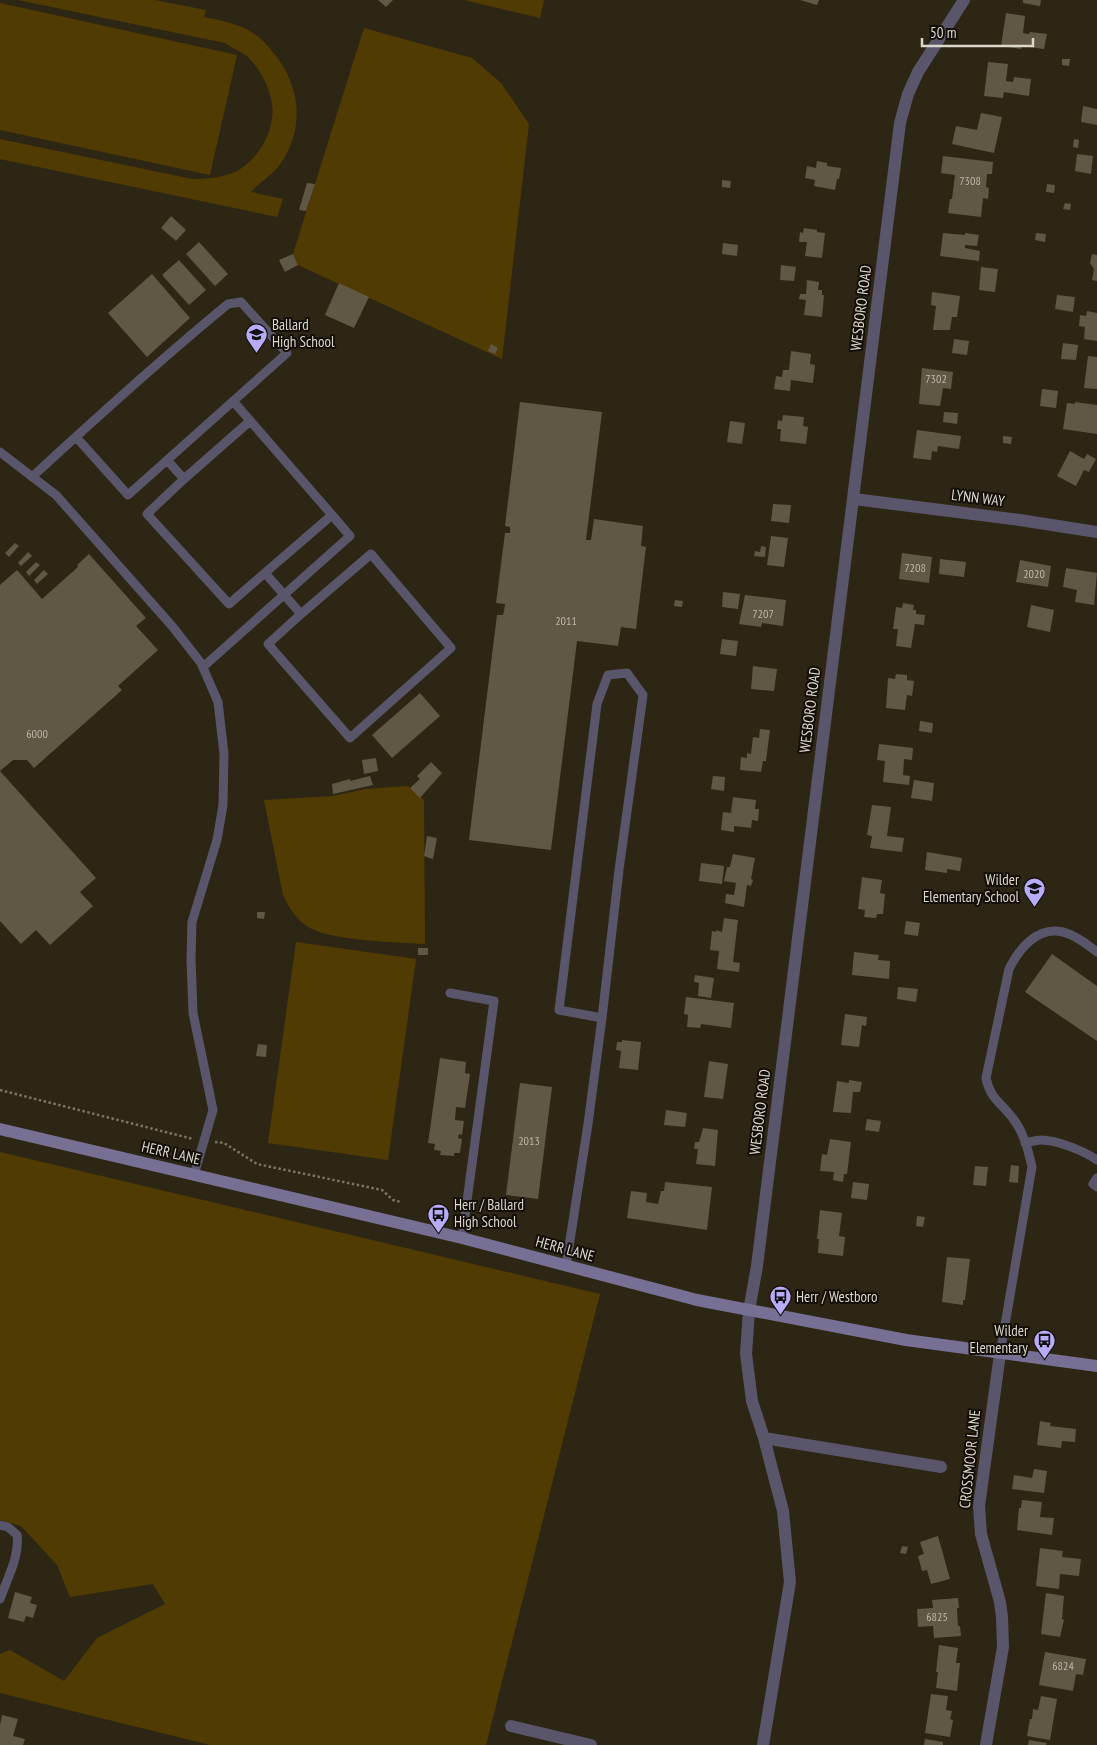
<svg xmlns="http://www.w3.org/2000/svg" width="1097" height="1745" viewBox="0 0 1097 1745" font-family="'PT Sans Narrow',sans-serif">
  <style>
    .green { fill: #503c02 }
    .building { fill: #605744 }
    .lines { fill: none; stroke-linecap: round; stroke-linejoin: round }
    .path { stroke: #7b7465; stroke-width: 2.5; stroke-dasharray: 2.5 2.5; stroke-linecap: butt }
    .service { stroke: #59566c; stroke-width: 9 }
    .minor { stroke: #59566c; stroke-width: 12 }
    .secondary { stroke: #757094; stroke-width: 12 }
    .labels { text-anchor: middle; stroke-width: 4; stroke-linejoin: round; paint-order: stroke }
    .number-label { font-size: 12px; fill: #bdb7aa }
    .street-label { font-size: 15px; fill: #dcd7cc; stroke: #130f08 }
    .poi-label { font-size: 15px; fill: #dcd7cc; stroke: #130f08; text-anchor: start }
  </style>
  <rect width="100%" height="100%" fill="#2e2614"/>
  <!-- green -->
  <path class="green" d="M18,0H154L206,10L204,17C219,20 234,23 248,30C257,35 265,42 271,50C300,83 306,126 281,163C273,175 261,181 251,192L283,199L277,217L0,159V139L192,179C206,179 223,178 237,171C259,159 276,129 272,104C270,87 260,69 248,57C242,52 232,48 225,43Z
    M464,0H544L540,18Z
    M0,3L237,55L210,175L0,130Z
    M364,28L472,58L501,83L529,124L502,359L298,265L293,254Z
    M408,786L424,800L425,944C396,942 333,941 310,928C297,921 289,908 283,895L264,800L333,796L365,789Z
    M296,942L416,959L388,1160L268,1143Z
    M0,1152L600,1294L486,1745H210L0,1693V1654L10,1650L64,1681L97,1638L165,1604L153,1584L70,1597L57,1565L21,1526L0,1520Z"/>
  <!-- building -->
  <path class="building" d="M378,0H393L386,7Z
    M800,0H819L817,5Z
    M1023,0H1041L1040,6L1023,3Z
    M1006,13L1025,16L1023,33L1029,34L1030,32L1047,34L1044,49L1021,46V49L1001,46Z
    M1062,59H1070L1069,66L1062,65Z
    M988,62L1008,64L1006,81L1013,82L1014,77L1031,79L1029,96L1004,92L1003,98L984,96Z
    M1083,106L1097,109V125L1081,122Z
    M981,113L1002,117L994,153L952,144L956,126L977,130Z
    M1074,139L1079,140L1078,148L1073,147Z
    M1077,154L1093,156L1091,174L1075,171Z
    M943,156L993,162L992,174H987L986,187L989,188L988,199L983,198L981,217L948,213L950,199H952L955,175L941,173Z
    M817,161L827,163V166L841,168L839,179H837L835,190L814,186L815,180L805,178L807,166L816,168Z
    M722,180L731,181L730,188L722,187Z
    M307,183L315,184L306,211L299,210Z
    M1047,184L1055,185L1054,193L1046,192Z
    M1065,203L1071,204L1070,210L1063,209Z
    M171,216L186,230L176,241L161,228Z
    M804,228L817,230V232L825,233L822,258L805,256L807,242H799L800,232L803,233Z
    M943,233L965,235V233L979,235L977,246L965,245V248L980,251L979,261L940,256Z
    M1036,233L1046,234L1045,242L1035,240Z
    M199,242L228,274L215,286L186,254Z
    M723,243L738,245L737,256L722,254Z
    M293,254L298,265L285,272L279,260Z
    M1092,254L1097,255V281L1092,280L1094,269L1090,263Z
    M179,260L206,290L189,305L162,275Z
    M781,265L796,267L794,281L780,280Z
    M981,267L998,269L995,292L979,290Z
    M152,274L190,318L147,357L108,313Z
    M807,280L819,282L818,290H822V295H824L822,317L804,315L806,300L799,299L800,294H806Z
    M339,283L369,297L354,328L325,315Z
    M932,292L960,296L957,317H952L950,330H933L936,306L931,305Z
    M1057,295L1075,297L1073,312L1055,309Z
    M1087,311L1097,313V341L1084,339L1085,327L1079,326L1080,315L1086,316Z
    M954,339L969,341L967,355L952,353Z
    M1063,343L1078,345L1076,360L1061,359Z
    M491,344L498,348L495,354L488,351Z
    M791,351L811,354L810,364L815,365L813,383L791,380L790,391L774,389L776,376L782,377L783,370H789Z
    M1088,356L1097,357V389L1084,388Z
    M922,368L953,372L951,389L943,388L940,406L919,404Z
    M1042,389L1058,391L1056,408L1040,406Z
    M520,402L602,412L586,540H591L594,519L643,526L641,546L646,547L636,629L621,627L618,646L577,641L551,850L469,840L497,615H503L504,611L505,604L496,603L505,533H510V527L505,526Z
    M1075,402L1097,405V434L1063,429L1067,403L1075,404Z
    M944,412L958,413L957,424L943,422Z
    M783,415L804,417L803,426L808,427L806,444L780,441L781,429H777L778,420L782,421Z
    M730,421L745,423L742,444L727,442Z
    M917,430L961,436L959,449L938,446L937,452L932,451L931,460L913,458Z
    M1003,436L1012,437L1011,444L1003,443Z
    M1070,451L1084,459L1087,454L1096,459L1089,472L1084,470L1076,486L1057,476Z
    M773,504L791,505L789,523L771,521Z
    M771,536L788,538L784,567L767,565Z
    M15,543L19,546L9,557L5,553Z
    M761,546L766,547L765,557L754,556L755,551L760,552Z
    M28,552L32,556L21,566L18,563Z
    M902,553L932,557L929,583L899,579Z
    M89,554L146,618L136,626L158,650L118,686L122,690L34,768L27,760H13L0,771L96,878L80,892L93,906L50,945L36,930L21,944L0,921V585L17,570L42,599L78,567L77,565Z
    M940,559L966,562L964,577L939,574Z
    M1020,560L1051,566L1048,587L1016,582Z
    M36,562L40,565L29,576L26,572Z
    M1066,568L1097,573L1094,605L1075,602L1077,590L1063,587Z
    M44,570L48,574L37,584L34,580Z
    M723,592L740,594L738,609L722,607Z
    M745,595L786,600L783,626L762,623L761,627L739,624Z
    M675,600L683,601L682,607L674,606Z
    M903,603L914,605L913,610H916V614L925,615L924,625L915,624L911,648L896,646L898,629H893L896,607L902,608Z
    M1031,605L1054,610L1050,632L1027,627Z
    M722,639L738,641L736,656L720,654Z
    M753,666L777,669L774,691L751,689Z
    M896,674L907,675V680L914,681L912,696L907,695L905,710L886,708L888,678L895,679Z
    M420,693L440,716L392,758L372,735Z
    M920,721L933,723L932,733L919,731Z
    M760,729L770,730L766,761H763L761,772L740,770L741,757L747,758V753L751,754L753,737L759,738Z
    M879,744L913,748L912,760L904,759L903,775L910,776L909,785L883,782L885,761L877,760Z
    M376,758L378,771L364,774L362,760Z
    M431,762L442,773L420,798L410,788L420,779L417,776Z
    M370,776L373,785L333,794L332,784L350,779V781Z
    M713,776L725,777L724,791L711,789Z
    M914,780L934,783L932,801L911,798Z
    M733,797L756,800L755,809H759L758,821L752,820L751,828L734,826V832L721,830L723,812L731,813Z
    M872,805L891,807L887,836L904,838L902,852L870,848L872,836L867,835Z
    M427,836L437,838L433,859L424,856Z
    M927,852L962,858L960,871L947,869V873L925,870Z
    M733,854L755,858L751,879L753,880L751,886L747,885L744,907L725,903L726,894L734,895L736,883L724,881L727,867H730Z
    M701,863L724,866L722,884L699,881Z
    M862,877L882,880L880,893L885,894L883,914H877L876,918L864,917L865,910L858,909Z
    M257,912H265L264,919L257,918Z
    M724,918L738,920L733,962L740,963L739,972L717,969L719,951L710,950L712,931L716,932V930L722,932Z
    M906,921L920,923L918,936L904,934Z
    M418,948H428V955H418Z
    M854,952L879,955L878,960L890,961L889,979L852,975Z
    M1052,954L1097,986V1041L1025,992Z
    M695,975L714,978L711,998L698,996L699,983L694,982Z
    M898,987L918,989L916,1002L897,999Z
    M686,997L734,1003L731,1028L701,1024L700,1028L687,1027L688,1015L684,1014Z
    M845,1014L867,1017L866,1026L862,1025L859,1047L841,1045Z
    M622,1040L641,1042L638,1070L619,1068L621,1051L616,1050L617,1042H622Z
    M258,1044L267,1045L266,1057L256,1056Z
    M440,1058L466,1062L465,1073L470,1074L465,1108L456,1107L455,1120L464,1121L462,1135L459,1134L458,1138L462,1139L460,1153H454V1156L440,1155L441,1151L434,1150L435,1144L428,1143Z
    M709,1061L728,1064L723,1099L704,1097Z
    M849,1080L862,1082L860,1092H853L851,1113L833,1112L837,1081L849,1083Z
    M520,1083L552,1087L538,1199L506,1195Z
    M666,1110L687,1113L685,1127L664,1125Z
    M867,1119L881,1121L879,1132L865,1130Z
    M703,1128L718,1130L715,1166L696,1164L698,1149H694L695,1142H699Z
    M830,1139L851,1142L847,1174H844L843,1182L833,1180L834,1172L820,1171L822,1154L827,1155Z
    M1011,1165L1019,1166L1018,1183L1009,1182Z
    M975,1166L988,1167L986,1186L973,1185Z
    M665,1182L712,1187L707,1230L627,1218L631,1191L647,1193L646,1202L658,1204L661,1191H664Z
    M853,1182L869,1184L867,1200L851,1198Z
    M820,1210L842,1213L839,1236L845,1237L843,1256L818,1253L819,1239H817Z
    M917,1216L925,1217L923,1227L916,1226Z
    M947,1257L970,1259L965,1300H963V1305L942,1302Z
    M1040,1421L1051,1423L1050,1426L1076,1429L1075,1442L1062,1441L1061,1448L1037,1445Z
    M1034,1469L1047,1471L1044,1493L1012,1489L1014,1475L1032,1478Z
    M1022,1500L1042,1502L1040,1517L1054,1518L1052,1535L1017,1530L1019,1508H1021Z
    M938,1536L950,1579L931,1584L927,1570L922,1571L918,1556L924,1554L920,1542Z
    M902,1546L908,1547L906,1554L900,1553Z
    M1040,1548L1063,1551L1062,1557L1081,1559L1079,1576L1060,1574L1059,1589L1036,1586Z
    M15,1592L32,1597L30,1603L37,1605L33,1618L26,1616L24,1622L8,1618Z
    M1046,1593L1064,1596L1062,1619L1064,1620L1060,1637L1041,1634Z
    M958,1598L959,1608H957L958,1626H960L961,1636L934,1638L933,1626L918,1627L917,1609L933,1608L932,1600Z
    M939,1645L958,1648L956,1663H960L957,1691L936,1688L938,1672H936Z
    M1045,1652L1086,1659L1083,1675L1076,1674L1073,1691L1039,1685Z
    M931,1694L948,1696L946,1710L952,1711L950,1719L953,1720L950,1737L925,1733Z
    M1041,1696L1057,1699L1050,1740L1027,1736L1030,1719H1032L1033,1709L1038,1710Z
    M2,1715L18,1719L13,1736L25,1739L23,1745H0V1725Z
    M925,1739L943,1742V1745H924Z
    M1029,1740L1047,1743L1046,1745H1028Z"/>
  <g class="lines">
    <!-- path -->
    <path class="path" d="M0,1090L193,1139
      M215,1142L224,1143L257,1164L382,1190L393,1200L401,1202"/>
    <!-- service -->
    <path class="service" d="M0,452L56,495L172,626L201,663L218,702L224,754L223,805L217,840L192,922L191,959L193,1013L213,1110L194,1175
      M167,460L184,479L147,514L229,604L332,515L233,401
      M32,477C96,418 161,359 228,304L241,302L287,353L128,495L76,437
      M184,479L250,421
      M265,573L301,614L371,554L451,648L350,738L268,644L301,614
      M203,667L350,536L332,515
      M450,993L494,1001L462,1238
      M1025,1143C1030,1142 1036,1140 1041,1140C1057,1140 1084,1151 1097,1160
      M1097,1178L1093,1184L1097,1187
      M566,1266L588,1124L602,1018L619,870L643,695L627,673L608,675L597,704L559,1010L602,1018
      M1000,1354L1032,1167C1028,1149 1023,1130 1011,1116C1000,1102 990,1098 986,1078L1009,969C1019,949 1037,926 1063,932C1075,935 1087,944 1097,952
      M0,1525L8,1527L17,1535C20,1556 7,1579 0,1599"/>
    <!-- minor -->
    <path class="minor" d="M854,499L1020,520L1097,532
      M764,1438L941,1467
      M511,1726L591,1745
      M763,1745L790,1582L783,1511L764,1438L752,1401L746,1354L749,1311L757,1266L900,123L908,94L918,72L964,0
      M986,1745L1003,1647L1002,1617L1000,1602L981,1534L979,1506L1000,1354"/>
    <!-- secondary -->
    <path class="secondary" d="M0,1129L462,1238L697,1300L906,1340L1097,1366"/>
  </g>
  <!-- icons -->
  <defs>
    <symbol id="school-pin" viewBox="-11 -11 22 30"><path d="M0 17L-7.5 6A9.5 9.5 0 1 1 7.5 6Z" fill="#b8abf7" stroke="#130f08"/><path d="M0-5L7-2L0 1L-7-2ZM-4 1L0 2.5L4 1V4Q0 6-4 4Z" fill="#111"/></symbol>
    <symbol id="bus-pin" viewBox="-11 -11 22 30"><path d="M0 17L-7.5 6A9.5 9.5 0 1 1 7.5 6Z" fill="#b8abf7" stroke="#130f08"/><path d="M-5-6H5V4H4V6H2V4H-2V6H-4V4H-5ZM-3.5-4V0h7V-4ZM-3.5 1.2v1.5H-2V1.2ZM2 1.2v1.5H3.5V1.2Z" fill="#111"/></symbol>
  </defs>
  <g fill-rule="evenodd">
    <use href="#school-pin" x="244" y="322" width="25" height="34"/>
    <use href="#school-pin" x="1022" y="876" width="25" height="34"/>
    <use href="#bus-pin" x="426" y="1202" width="25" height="34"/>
    <use href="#bus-pin" x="768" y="1284" width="25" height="34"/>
    <use href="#bus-pin" x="1032" y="1328" width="25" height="34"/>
  </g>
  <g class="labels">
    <!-- number labels -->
    <g class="number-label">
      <text x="970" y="185">7308</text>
      <text x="936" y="383">7302</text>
      <text x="915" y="572">7208</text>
      <text x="1034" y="578">2020</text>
      <text x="763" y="618">7207</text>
      <text x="566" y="625">2011</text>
      <text x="37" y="738">6000</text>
      <text x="529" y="1145">2013</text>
      <text x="937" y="1621">6825</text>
      <text x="1063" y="1670">6824</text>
    </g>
    <!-- street labels -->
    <g class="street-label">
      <text transform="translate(861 308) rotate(-83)" y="5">WESBORO ROAD</text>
      <text transform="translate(978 498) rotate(7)" y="5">LYNN WAY</text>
      <text transform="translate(810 710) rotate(-83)" y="5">WESBORO ROAD</text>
      <text transform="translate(760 1112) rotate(-83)" y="5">WESBORO ROAD</text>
      <text transform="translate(171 1153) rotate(13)" y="5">HERR LANE</text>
      <text transform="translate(565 1249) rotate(15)" y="5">HERR LANE</text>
      <text transform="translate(970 1459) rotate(-84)" y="5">CROSSMOOR LANE</text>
    </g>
    <!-- poi labels -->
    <g class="poi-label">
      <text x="272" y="330">Ballard<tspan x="272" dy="17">High School</tspan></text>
      <text x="1019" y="885" text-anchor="end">Wilder<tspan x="1019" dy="17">Elementary School</tspan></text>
      <text x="454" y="1210">Herr / Ballard<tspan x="454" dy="17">High School</tspan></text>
      <text x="796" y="1302">Herr / Westboro</text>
      <text x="1028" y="1336" text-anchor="end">Wilder<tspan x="1028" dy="17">Elementary</tspan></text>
    </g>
  </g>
  <!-- scale -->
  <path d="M922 38v8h111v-8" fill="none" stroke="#dcd7cc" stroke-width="2.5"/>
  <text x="930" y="38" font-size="15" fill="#dcd7cc" stroke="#130f08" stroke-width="4" paint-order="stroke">50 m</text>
</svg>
